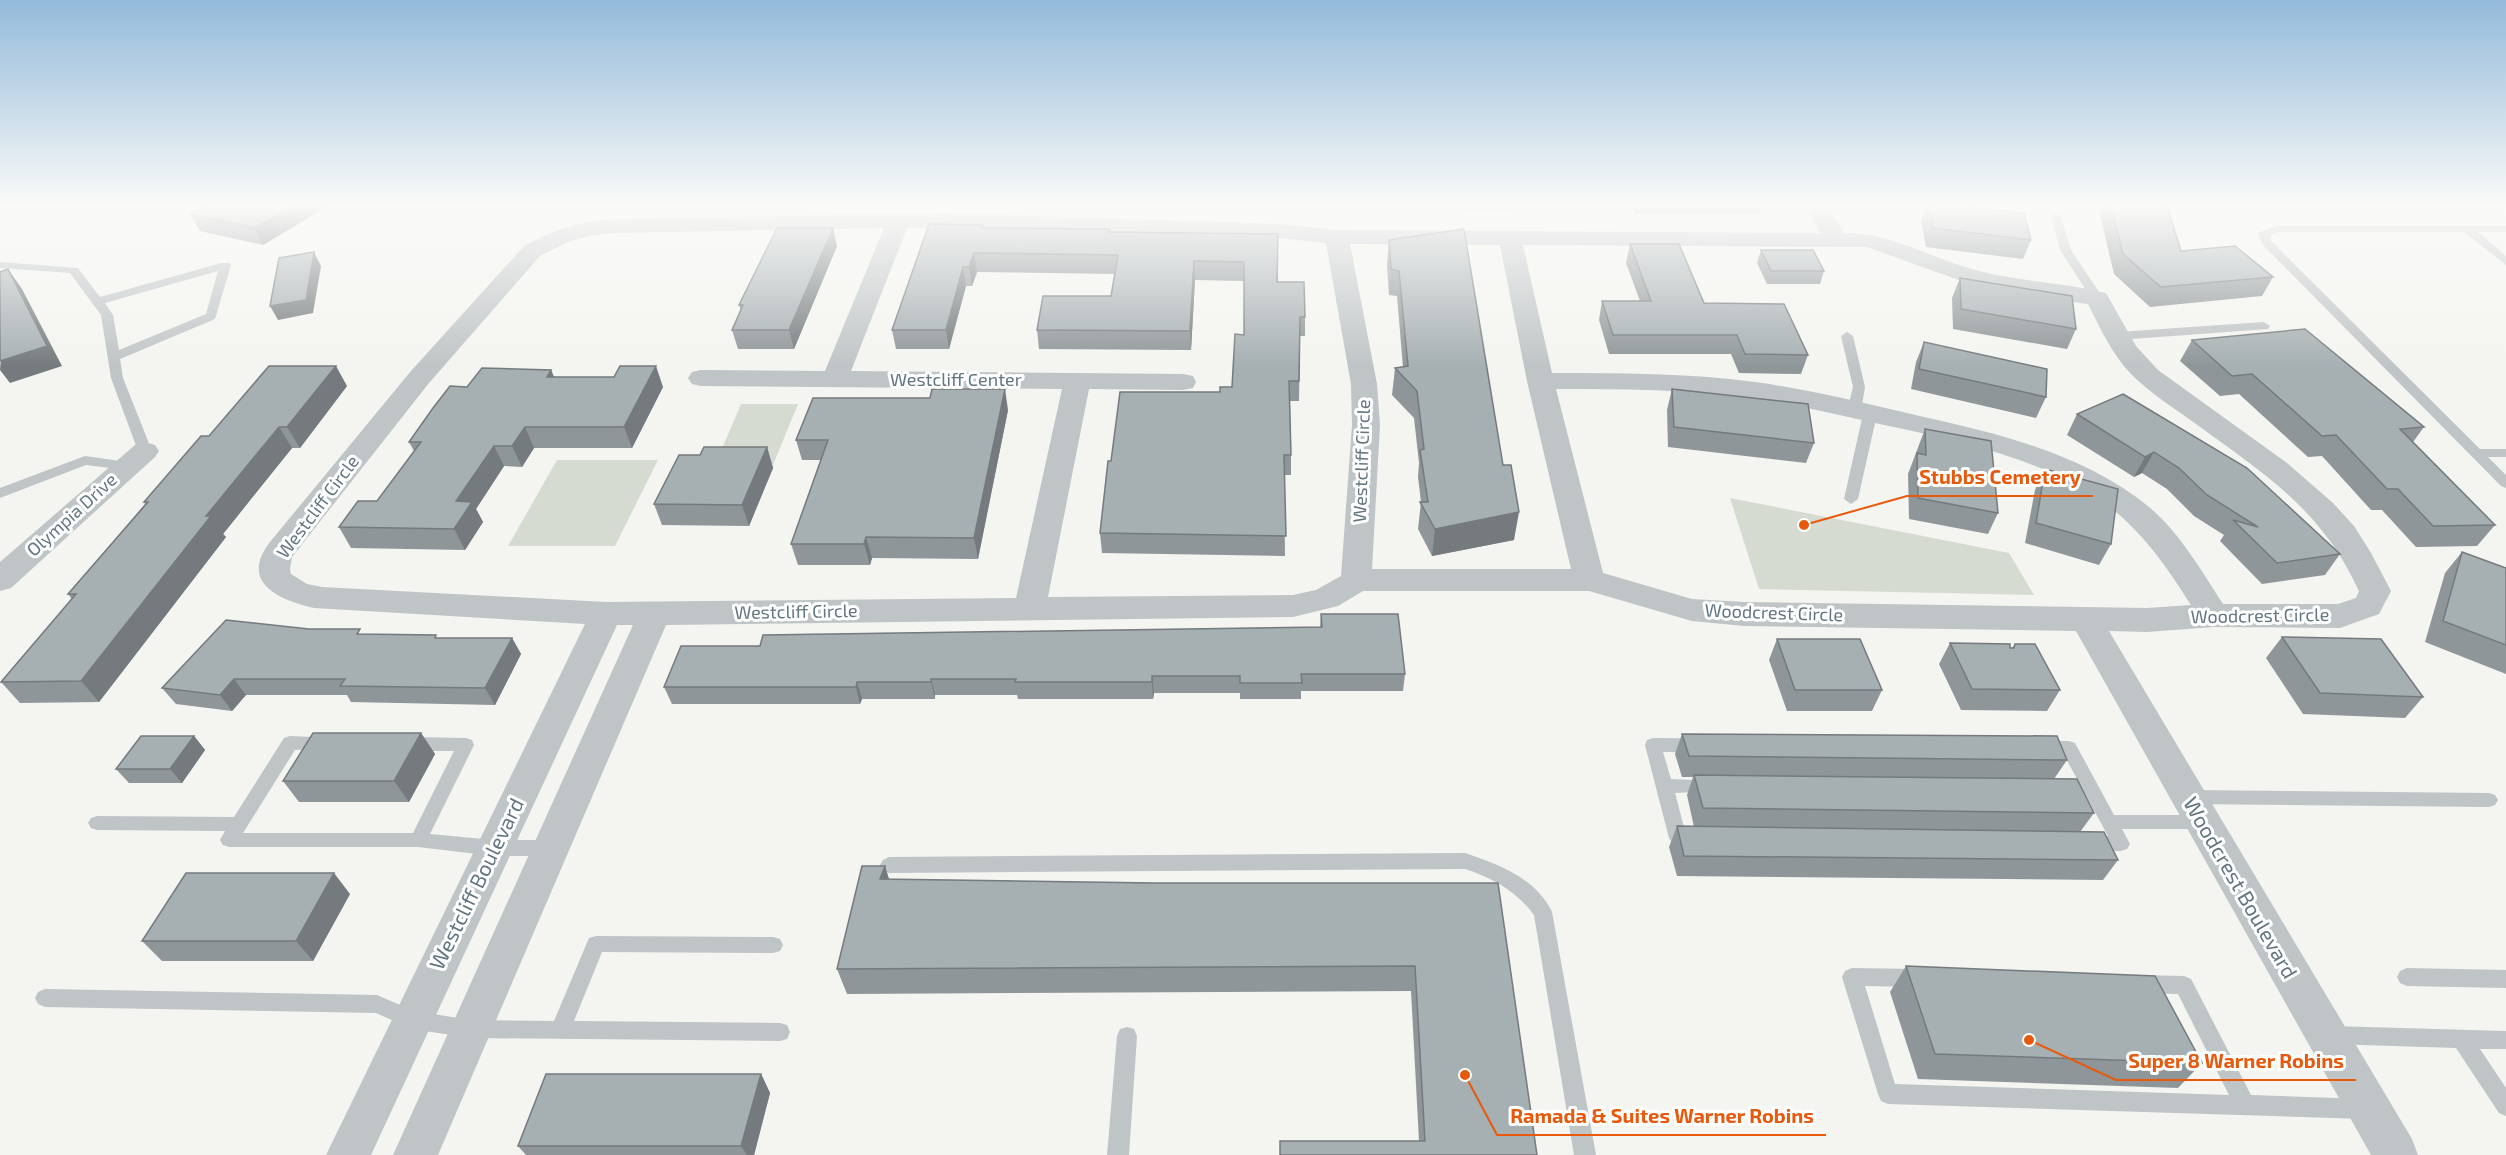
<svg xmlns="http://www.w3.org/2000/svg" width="2506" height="1155" viewBox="0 0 2506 1155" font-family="'Exo 2',sans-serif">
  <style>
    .green { fill: #d5dbd1 }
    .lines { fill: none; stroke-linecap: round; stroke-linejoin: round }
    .lane { fill: #bfc4c6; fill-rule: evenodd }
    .street { fill: #bfc4c6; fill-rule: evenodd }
    .wall { fill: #8f9699 }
    .shaded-wall { fill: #747a7d }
    .building { fill: #a6afb2; stroke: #747a7d; stroke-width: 1.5 }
    .labels { text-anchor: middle; stroke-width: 6; stroke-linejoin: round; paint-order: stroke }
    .street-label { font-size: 18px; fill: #637680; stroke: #fff }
    .near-street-label { font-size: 21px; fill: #637680; stroke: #fff }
    .leader { fill: none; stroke: #e8590c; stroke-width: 2 }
    .callout-dot { fill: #e8590c; stroke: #fff; stroke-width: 2 }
    .callout-label { font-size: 20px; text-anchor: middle; font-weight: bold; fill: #e8590c; stroke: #fff; stroke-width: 6; stroke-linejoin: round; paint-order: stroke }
  </style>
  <rect width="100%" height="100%" fill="#f4f4f0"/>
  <!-- green -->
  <path class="green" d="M741,404H798L773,465H715Z
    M557,460H658L615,546H508Z
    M1730,498L2009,553L2034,595L1759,589Z"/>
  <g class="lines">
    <!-- lane -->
    <path class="lane" d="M2056,213L2061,216L2071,250L2103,298L2101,301H2093L2060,250L2051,216Z
      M2277,226H2506V232H2478L2506,256V265L2464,232H2278L2270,236L2272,242L2480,449H2506V457H2488L2506,475V488L2501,486L2263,245L2258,234L2260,232Z
      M0,262L78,268L100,297L221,263H229L231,265L215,319L120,359L123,378L152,451L150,454L145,455L138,451L111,378L101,315L70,273L0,268ZM218,271L206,314L119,350L113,315L105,303Z
      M2264,322L2270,326L2268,329L2118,340L2112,336L2118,332Z
      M1847,332L1853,336L1865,387L1861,411L1854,415L1847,411L1853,387L1841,336Z
      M1870,410L1877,414L1858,499L1851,504L1844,499L1863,414Z
      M85,456L127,462L134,466L127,470L86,465L0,498V488Z
      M290,736L333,738L335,743L333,748L295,750L243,833H413L454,751H411L405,749L403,744L405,739L411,737L466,738L472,740L474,745L430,834L494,840H551L557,843L560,848L557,853L551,856H494L418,847H229L223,845L220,840L225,831L97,830L91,828L88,823L91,818L97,816L234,817L284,738Z
      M1653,738L2069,741L2075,743L2114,815H2202L2208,817L2211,822L2208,827L2202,829H2122L2130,844L2127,849L2121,851L1678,845L1672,843L1669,838L1645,745L1647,740ZM1663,752L2064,755L2108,836L1685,831L1675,793L1715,791L1718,786L1715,781L1671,779Z
      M2188,790L2489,793L2495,795L2498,800L2495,805L2489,807L2188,804L2182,802L2179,797L2182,792Z
      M1465,853C1498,864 1536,878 1552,912L1596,1155H1574L1534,915C1516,891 1493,878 1465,869L889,873L883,870L880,865L883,860L889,857Z
      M596,936L773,937L780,939L783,945L780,951L773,953L602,952L574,1021L780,1023L787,1025L790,1032L787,1039L780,1041L471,1038L412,1029L376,1013L45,1007L38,1004L35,998L38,992L45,989L377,995L414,1011L471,1020L554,1021L589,938Z
      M1852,968L1917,969L1924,972L1927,978L1924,984L1917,987L1865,986L1895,1084L2229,1095L2178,994L2139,993L2132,990L2129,984L2132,978L2139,975L2184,976L2191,979L2251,1095L2365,1099L2372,1102L2375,1109L2372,1116L2365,1119L1888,1104L1881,1101L1878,1094L1842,977L1845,971Z
      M2407,968L2506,970V988L2407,986L2400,983L2397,977L2400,971Z
      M2331,1026L2506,1031V1049H2480L2506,1088V1116L2499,1113L2456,1048L2331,1044L2324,1042L2321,1035L2324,1028Z
      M1127,1027L1134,1029L1137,1036L1129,1155H1107L1117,1036L1120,1029Z"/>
    <!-- street -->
    <path class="street" d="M1806,206H1828L1844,233C1894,233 1932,259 1979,271C2021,282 2064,282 2106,293L2136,346L2158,370L2287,463L2333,503L2354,526L2371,553L2391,591L2379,614L2340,628L2214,627L2147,632L2109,631L2412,1139L2418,1155H2371L2076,631L1744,626L1692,621L1589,591H1363L1338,606L1293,617L666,625L438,1155H393L633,625H617L371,1155H326L585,624L314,608C278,600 239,582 270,542L411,371L524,246L552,232L587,222L614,219L945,213L1279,224L1337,230L1820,233ZM945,227L1279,238L1326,243L1351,384L1352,425L1341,576L1316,590L1293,595L1048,597L1089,389L1183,390L1193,388L1196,382L1193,376L1183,374L851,371L907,228ZM884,228L825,371L701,370L692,372L688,378L692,384L701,386L1062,389L1016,598L606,602L322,587L307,584L291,574L290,569L292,557L429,383L540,256L568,242L589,236L614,233ZM1350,244L1500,245L1527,381L1571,569H1372L1380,425L1377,384ZM1523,245L1867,247L1967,283L2027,296L2088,304C2100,328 2112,354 2131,374C2150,393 2174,408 2196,424C2267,476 2321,509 2359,591L2356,598L2338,604H2223C2201,570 2180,533 2149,507C2086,455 2001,434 1924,417C1868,404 1812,390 1755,382C1688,373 1619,373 1552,373ZM1556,389C1622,389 1690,389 1756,399C1805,406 1854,419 1903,429C1972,444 2049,462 2107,505C2143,532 2167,567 2191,605L2147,608L1744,602L1692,599L1603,573Z
      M145,442L155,445L159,451L155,457L11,588L0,591V562L135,445Z"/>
  </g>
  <!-- wall -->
  <path class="wall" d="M205,206H341L337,208L328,206L263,245L200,231L190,214Z
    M1231,206H1512V210L1231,207Z
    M1632,206H1762L1760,214H1635Z
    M1927,206H1960L2031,240L2023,259L1926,247L1921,221Z
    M2098,206H2167L2181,251L2273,277L2262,296L2150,307L2114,274Z
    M983,228L1110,232L1278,234V282L1305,317V336H1300L1299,401H1290L1291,455V475H1284L1285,556L1102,553L1100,533L1111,461L1220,392L1232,387L1244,335V281L1195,280L1191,350L1039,349L1037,330L1111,296L1115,274L977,272L972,286H966L949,349H896L892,330Z
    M1389,240L1514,540L1432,556L1418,529L1421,502L1418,477L1419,463L1414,418L1392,395L1395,368L1403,367L1397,296L1389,295L1387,265Z
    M1630,244L1704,303L1808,355L1801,374L1739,373L1731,354H1609L1599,320L1602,301H1640L1626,263Z
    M837,246L794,349H738L732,330L741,311L739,305Z
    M1761,250L1824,271L1820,284H1767L1757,263Z
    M1960,278L2076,329L2067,349L1953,329L1952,298Z
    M2192,340L2424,427L2413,442L2495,525L2477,546L2416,547L2382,510H2371L2322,456L2308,457L2239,394L2220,396L2180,361Z
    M1924,342L2046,397L2036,418L1911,389L1916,362Z
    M551,370L554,377L663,387L632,448H534L522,467L504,466L476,509L483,522L465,550L351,548L339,527L377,501L414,451L409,442L467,387Z
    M347,386L300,448H292L223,534L226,537L99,702L20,703L1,682L72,599L68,594L145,504L144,502L209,436Z
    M1672,389L1814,443L1806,463L1668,447L1667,410Z
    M2123,394L2340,554L2325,575L2262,584L2220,541L2224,535L2194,516L2167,489L2142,473L2134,477L2067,435L2077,414Z
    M1008,410L978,559L872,558L870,565H798L791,544L821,460H802L796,440Z
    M1925,429L1998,513L1988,534L1909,519L1908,474Z
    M767,447L773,468L749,526L662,525L654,504L700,455Z
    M2045,469L2111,544L2099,565L2025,543L2035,490Z
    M2462,552L2506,568V674L2425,642L2445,573Z
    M1321,614L1405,674L1403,691H1301V699H1240V693H1154L1153,699H1018L1017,695H935V699H862L860,704H672L664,687L760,646L1320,627Z
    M309,629L363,634L438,638H512L521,654L495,705L351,702L347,695H246L232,711L176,704L162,688Z
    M2282,637L2423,697L2405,718L2303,714L2266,658Z
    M1777,639L1882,690L1872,711H1787L1769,660Z
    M1950,643L2012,648L2015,644L2060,690L2047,711L1961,710L1939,664Z
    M421,733L435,754L409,802H299L283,781Z
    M1682,734L2067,760L2054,779L2094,813L2080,832L2118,860L2103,880L1677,876L1669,847L1677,826L1694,827L1687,795L1693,777H1682L1675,754Z
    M194,736L205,750L182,783H129L116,769Z
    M885,866L889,879L1153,883H1498L1537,1155L1419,1141L1411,991L847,994L837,969Z
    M350,894L313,961H162L142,941Z
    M1906,966L2202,1063L2178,1088L1918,1079L1890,992Z
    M761,1074L770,1093L754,1155H526L518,1146Z"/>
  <!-- shaded-wall -->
  <path class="shaded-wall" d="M292,206H328L263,245L254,228Z
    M833,228L837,246L794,349L789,330Z
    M314,252L321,266L313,313L278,320L270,306Z
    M974,253L977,272L972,286L969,267Z
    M1194,261L1195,280L1191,350L1190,331Z
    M963,267L966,286L949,349L946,330Z
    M8,269L22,289L62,366L10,383L0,370Z
    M336,366L347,386L300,448L287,427Z
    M656,366L663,387L632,448L624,427Z
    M551,370L560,391L547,377Z
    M1005,389L1008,410L978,559L974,538Z
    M279,427L292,448L223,534L226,537L99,702L81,681L206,516Z
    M525,427L534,448L522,467L512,446Z
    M494,446L504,466L476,509L483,522L465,550L454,529L456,501Z
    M767,447L773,468L749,526L742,505Z
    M2154,452L2142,473L2134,477L2145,457Z
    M1519,512L1514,540L1432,556L1435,529Z
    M866,537L872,558L870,565L864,544Z
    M512,638L521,654L495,705L485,688Z
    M1152,676L1154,693L1153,699L1152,682Z
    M234,679L246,695L232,711L220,695Z
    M931,679L935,695V699L931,682Z
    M857,682L862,699L860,704L856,687Z
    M421,733L435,754L409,802L394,781Z
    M194,736L205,750L182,783L170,769Z
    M885,866L893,893L880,879Z
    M334,873L350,894L313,961L296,941Z
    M761,1074L770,1093L754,1155H747L741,1146Z"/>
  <!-- building -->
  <path class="building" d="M205,206H292L254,228L190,214Z
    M1929,206H1960L2024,213L2031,240L1933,228Z
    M2111,206H2167L2181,251L2235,246L2273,277L2161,287L2123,254Z
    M929,224L983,225L982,228L1109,229V232L1278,234L1277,282H1304L1305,317H1300L1299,381H1289L1291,455H1284L1286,536L1100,533L1108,461H1111L1120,392H1220V387H1232L1235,334L1244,335V262L1194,261L1190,331L1037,330L1043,296H1111L1118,255L974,253L969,267H963L946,330H892Z
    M777,228H833L789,330H732L743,305H739Z
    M1464,229L1503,465H1511L1519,512L1435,529L1420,502H1428L1420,450L1424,449L1417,391L1395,368L1408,366L1399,271L1391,269L1389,240Z
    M1630,244H1679L1704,303L1784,304L1808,355L1745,354L1737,335H1613L1602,301H1651Z
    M1761,250H1813L1824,271H1771Z
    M314,252L306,300L270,306L279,258Z
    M8,269L47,346L0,361V272Z
    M1960,278L2072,296L2076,329L1961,309Z
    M2305,329L2424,427L2400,429L2495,525L2433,526L2398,489H2387L2336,435L2322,436L2252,374L2232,376L2192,340Z
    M1924,342L2047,369L2046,397L1919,369Z
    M269,366H336L287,427H279L206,516H211L81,681L1,682L76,594H68L148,502H144L201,436H209Z
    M620,366H656L624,427H525L512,446H494L456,501L472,502L454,529L339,527L358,501H377L421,442H409L433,408L450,386L467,387L482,368L551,370L547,377H614Z
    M932,389H1005L974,538L866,537L864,544H791L828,440H796L813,398H930Z
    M1672,389L1808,404L1814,443L1674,427Z
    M2123,394L2247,468L2340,554L2277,563L2233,520L2258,527L2207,495L2179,468L2154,452L2145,457L2077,414Z
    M1925,429L1991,441L1998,513L1918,498L1917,453L1926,455Z
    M704,447H767L742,505L654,504L679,455H700Z
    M2045,469L2118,489L2111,544L2036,523Z
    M2462,552L2506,568V645L2443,621Z
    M1321,614H1398L1405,674H1301L1302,683H1240V676H1152V682H1015L1016,679H931V682H857L856,687H664L681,646H760L763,635L1322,627Z
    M226,620L309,629H360L357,634L436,635L435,638H512L485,688L340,686L345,679H234L220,695L162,688Z
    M2282,637L2381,639L2423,697L2320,693Z
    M1777,639H1860L1882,690H1795Z
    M1950,643L2010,644V648H2014L2015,644H2035L2060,690L1972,689Z
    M313,733H421L394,781H283Z
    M1682,734L2057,736L2067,760L1689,756Z
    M141,736H194L170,769H116Z
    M1694,775L2077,779L2094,813L1703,808Z
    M1677,826L2104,832L2118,860L1684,856Z
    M862,866H885L880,879L1153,883H1498L1537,1155H1280V1141H1425L1415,966L837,969Z
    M186,873H334L296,941H142Z
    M1906,966L2155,976L2202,1063L1935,1054Z
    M546,1074H761L741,1146H518Z"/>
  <!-- sky -->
  <linearGradient id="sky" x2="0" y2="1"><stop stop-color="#93bada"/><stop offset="0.56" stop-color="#fafaf8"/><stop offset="1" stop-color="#fafaf8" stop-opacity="0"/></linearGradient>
  <rect width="2506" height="367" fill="url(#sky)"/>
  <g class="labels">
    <!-- street labels -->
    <g class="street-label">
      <text x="956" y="386">Westcliff Center</text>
      <text transform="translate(1362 461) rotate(-88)" y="6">Westcliff Circle</text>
      <text transform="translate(318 507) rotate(-53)" y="6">Westcliff Circle</text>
      <text transform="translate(72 515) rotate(-42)" y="6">Olympia Drive</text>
      <text transform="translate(796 612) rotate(-1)" y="6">Westcliff Circle</text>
      <text transform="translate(1774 613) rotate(2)" y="6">Woodcrest Circle</text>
      <text transform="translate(2260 616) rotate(-1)" y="6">Woodcrest Circle</text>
    </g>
    <!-- near-street labels -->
    <g class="near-street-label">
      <text transform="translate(477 884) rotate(-64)" y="7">Westcliff Boulevard</text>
      <text transform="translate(2240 888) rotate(60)" y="7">Woodcrest Boulevard</text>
    </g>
  </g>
  <!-- callouts -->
  <path class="leader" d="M1804 525L1907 496H2093M2029 1040L2116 1080H2356M1465 1075L1497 1135H1826"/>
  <g class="callout-dot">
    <circle cx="1804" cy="525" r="6"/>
    <circle cx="2029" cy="1040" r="6"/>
    <circle cx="1465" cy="1075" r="6"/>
  </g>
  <g class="callout-label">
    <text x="2000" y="484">Stubbs Cemetery</text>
    <text x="2236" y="1068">Super 8 Warner Robins</text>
    <text x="1662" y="1123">Ramada &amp; Suites Warner Robins</text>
  </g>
</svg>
